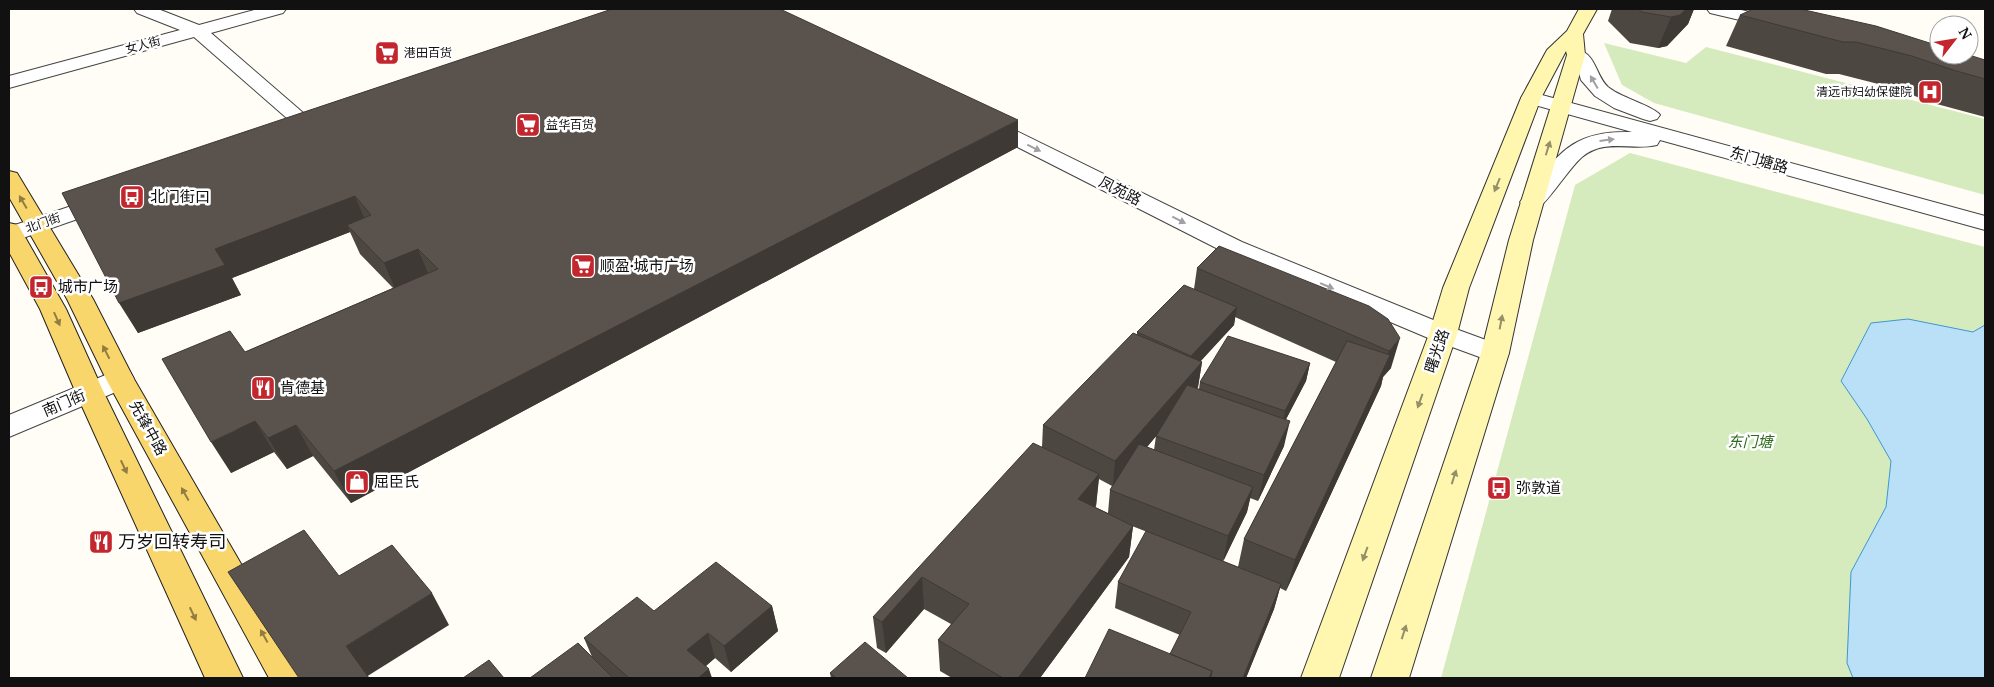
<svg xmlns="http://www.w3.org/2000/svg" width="1994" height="687" viewBox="0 0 1994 687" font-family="'Noto Serif','Noto Sans SC',serif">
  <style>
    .green { fill: #d5ebbd }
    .water { fill: #b9e0f7; stroke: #3f96cf }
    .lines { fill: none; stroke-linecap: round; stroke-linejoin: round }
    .minor-casing { stroke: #444; stroke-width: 2 }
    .tertiary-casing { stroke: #444; stroke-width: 2 }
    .secondary-casing { stroke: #333; stroke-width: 2 }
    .primary-casing { stroke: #222; stroke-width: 2 }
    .minor { fill: #fff; fill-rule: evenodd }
    .tertiary { fill: #fff; fill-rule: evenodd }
    .secondary { fill: #fff6b0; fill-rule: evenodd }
    .primary { fill: #f9d66b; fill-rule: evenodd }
    .wall { fill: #4d4742; fill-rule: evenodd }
    .shaded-wall { fill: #3f3936 }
    .building { fill: #5a524d; stroke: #3f3936 }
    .oneway { fill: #a0a0a0 }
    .oneway2 { fill: #948f68 }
    .oneway3 { fill: #917d42 }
    .labels { text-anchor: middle; stroke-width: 5; stroke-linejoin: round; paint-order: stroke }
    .far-street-label { font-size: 12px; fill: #111; stroke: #fff }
    .far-poi-label { font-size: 12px; fill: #111; stroke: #fff; text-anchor: start }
    .street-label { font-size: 15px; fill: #111; stroke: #fff }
    .poi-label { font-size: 15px; fill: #111; stroke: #fff; text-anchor: start }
    .park-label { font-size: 15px; font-style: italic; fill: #2f6b1f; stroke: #fff }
    .near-poi-label { font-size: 18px; fill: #111; stroke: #fff; text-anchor: start }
  </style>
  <rect width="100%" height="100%" fill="#fffdf5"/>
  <!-- green -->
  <path class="green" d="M1604,43L1686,63L1706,47L1985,119V195L1654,103L1622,85Z
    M1630,153L1985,247V678H1441L1575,185Z"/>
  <!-- water -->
  <path class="water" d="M1908,319L1973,332L1985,325V678H1853L1847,663L1851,572L1886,507L1891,461L1867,419L1841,381L1871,323Z"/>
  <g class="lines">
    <defs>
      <path id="minor" d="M134,9H158L199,25L258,9H286L283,13L211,33L323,130L319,134L312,136L305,134L194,37L9,88V76L180,30L137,13Z
        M1707,9H1737L1784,20L1787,24L1784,28L1778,29L1710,13Z"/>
      <path id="tertiary" d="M1576,49C1597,54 1595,75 1608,87C1621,98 1654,106 1660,115L1657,119L1650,121L1643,119L1614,108L1595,96L1581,80L1577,66L1567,55L1569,51Z
        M1531,92L1985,216V230L1660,140L1657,145C1631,151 1605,138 1582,157C1570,167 1547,203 1539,207C1534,210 1529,208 1524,207L1520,202L1524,197C1559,154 1571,130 1632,132L1524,102L1521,98L1524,94Z
        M985,117L992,119L1242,242L1453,328L1505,347L1509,353L1505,359L1495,362L1485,359L1433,340L1224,252L978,127L975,123L978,119Z
        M107,194L115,196L119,201L115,206L20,239L9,241V227Z
        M120,369L130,372L134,379L130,386L9,437V415Z"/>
      <path id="secondary" d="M1579,9H1597L1583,34L1585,55L1533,240L1509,353L1409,678H1371L1481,353L1509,240L1567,55L1566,51L1541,98L1469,288L1457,334L1339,678H1301L1429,334L1443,288L1521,98L1547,50L1567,31Z"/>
      <path id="primary" d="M9,171L17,173L20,178L93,299L134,379L307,678H269L106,379L67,299L9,197Z
        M9,223L18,225L21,230L66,309L104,393L243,678H205L76,393L40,309L9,252Z"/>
    </defs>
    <!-- minor casing -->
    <use href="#minor" class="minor-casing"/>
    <!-- tertiary casing -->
    <use href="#tertiary" class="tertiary-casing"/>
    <!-- secondary casing -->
    <use href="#secondary" class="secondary-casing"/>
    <!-- primary casing -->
    <use href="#primary" class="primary-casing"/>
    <!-- minor -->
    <use href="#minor" class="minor"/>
    <!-- tertiary -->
    <use href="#tertiary" class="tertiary"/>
    <!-- secondary -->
    <use href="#secondary" class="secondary"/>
    <!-- primary -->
    <use href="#primary" class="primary"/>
  </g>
  <!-- wall -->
  <path class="wall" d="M1612,9H1694L1688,24L1667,46L1658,48L1630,43L1608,21Z
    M1740,15L1985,60V117L1933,103L1894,88L1839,74H1826L1726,46Z
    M1018,147L351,503L313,456L287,469L274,452L231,473L245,352L393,288L360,254L350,232L232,278L241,295L138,333L62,193Z
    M1197,268L1388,319L1391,368L1383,377L1381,386L1286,591L1280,588L1274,609L1246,678H1085L1170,654L1180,635L1115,608L1118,582L1155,535L1132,526H1133L1129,557L1040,678H952L940,671L938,640L951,624L924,609L886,653L877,648L873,617L1042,447L1043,425L1137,334V332L1194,289ZM1235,317L1336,362L1244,539L1238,567L1223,561L1247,512L1250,498L1258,501L1284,446L1286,419L1306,381L1310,363L1200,382L1199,389H1197L1198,387L1202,362L1200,361L1234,325ZM1156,436L1154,450L1147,447ZM1099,479L1112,486L1110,490L1108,513L1095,507L1096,506Z
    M772,606L778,631L731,672L715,658L706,666L712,678H530L592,657L584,638L654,611Z
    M830,673L908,678H831Z"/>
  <!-- shaded-wall -->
  <path class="shaded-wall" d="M1686,9H1694L1688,24L1667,46L1658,48L1671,17Z
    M1018,120V147L351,503L334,471Z
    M355,196L367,225H347L350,232L232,278L241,295L138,333L119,303L215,249Z
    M418,249L430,278L397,293L384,263Z
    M1237,307L1234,325L1189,374L1191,356Z
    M1400,338L1391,368L1383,377L1381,386L1286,591L1295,560L1383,370L1389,351Z
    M1202,362L1198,387L1113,487L1115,461Z
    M1310,363L1306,381L1281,429L1285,411Z
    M255,421L274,452L231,473L211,442Z
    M1290,421L1284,446L1258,501L1264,475Z
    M296,425L313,456L287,469L268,438Z
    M1099,474L1096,506L1076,530L1078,499Z
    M1253,487L1247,512L1223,562L1228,536Z
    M1133,526L1129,557L1040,678H1018Z
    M922,577L924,609L886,653L882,622Z
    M1281,584L1274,609L1246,678H1243Z
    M432,593L449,625L366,677L346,646Z
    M772,606L778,631L731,672L724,646Z
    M708,633L715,658L695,675L687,650Z
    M709,669L712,678H698Z"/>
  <!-- building -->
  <path class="building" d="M612,9H780L1018,120L334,471L296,425L268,438L255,421L211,442L162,359L230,331L245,352L438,269L418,249L384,263L347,225L371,215L355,196L215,249L225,265L119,303L62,193Z
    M1638,9H1686L1680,15L1671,17L1642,12Z
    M1753,9H1800L1876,26L1939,46V55H1969L1985,60V79L1953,70L1912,56L1856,42H1843L1740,15Z
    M1219,246L1369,306L1388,319L1400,338L1389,351L1197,268Z
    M1184,285L1237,307L1191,356L1137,332Z
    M1133,333L1202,362L1115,461L1043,425Z
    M1228,336L1310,363L1285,411L1200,382Z
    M1347,341L1390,355L1295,560L1244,539Z
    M1187,385L1290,421L1264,475L1156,436Z
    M1033,443L1099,474L1078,499L1133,526L1018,678H1003L938,640L969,604L922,577L882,622L873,617Z
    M1139,444L1253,487L1228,536L1110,490Z
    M304,530L339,576L392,545L432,593L346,646L369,678H299L228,572Z
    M1146,531L1281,584L1243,678H1214L1211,677L1212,671L1170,654L1191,612L1118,582Z
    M716,562L772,606L724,646L708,633L687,650L709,669L698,678H629L584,638L637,597L654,611Z
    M1109,629L1212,671L1209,678H1085Z
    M865,642L908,678H836L830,673Z
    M578,643L613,678H530Z
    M489,660L504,678H463Z"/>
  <!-- one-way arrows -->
  <defs><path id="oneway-solid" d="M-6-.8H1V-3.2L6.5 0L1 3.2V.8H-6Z" transform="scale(1.25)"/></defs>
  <g class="oneway">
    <use href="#oneway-solid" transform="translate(1594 82) rotate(-120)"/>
    <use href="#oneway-solid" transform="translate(1607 140) rotate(-7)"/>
    <use href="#oneway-solid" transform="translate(1034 148) rotate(26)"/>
    <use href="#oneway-solid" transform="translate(1179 220) rotate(27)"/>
    <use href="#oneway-solid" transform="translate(1327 286) rotate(23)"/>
  </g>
  <g class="oneway2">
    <use href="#oneway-solid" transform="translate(1548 148) rotate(-73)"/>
    <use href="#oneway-solid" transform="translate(1497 185) rotate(112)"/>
    <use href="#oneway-solid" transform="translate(1501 322) rotate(-79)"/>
    <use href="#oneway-solid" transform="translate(1420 401) rotate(110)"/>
    <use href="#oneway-solid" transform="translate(1454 477) rotate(-72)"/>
    <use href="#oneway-solid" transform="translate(1365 554) rotate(110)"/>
    <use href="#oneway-solid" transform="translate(1404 632) rotate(-72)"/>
  </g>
  <g class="oneway3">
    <use href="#oneway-solid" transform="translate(23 202) rotate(-120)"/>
    <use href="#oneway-solid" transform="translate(57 319) rotate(66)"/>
    <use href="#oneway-solid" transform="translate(106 352) rotate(-117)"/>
    <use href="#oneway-solid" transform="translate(124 467) rotate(65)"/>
    <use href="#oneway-solid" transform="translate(185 494) rotate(-119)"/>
    <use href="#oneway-solid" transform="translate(193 614) rotate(65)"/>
    <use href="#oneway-solid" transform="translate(264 636) rotate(-119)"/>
  </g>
  <!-- icons -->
  <defs>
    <symbol id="supermarket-square" viewBox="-11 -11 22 22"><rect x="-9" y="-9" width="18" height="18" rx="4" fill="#c4262e" stroke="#fff"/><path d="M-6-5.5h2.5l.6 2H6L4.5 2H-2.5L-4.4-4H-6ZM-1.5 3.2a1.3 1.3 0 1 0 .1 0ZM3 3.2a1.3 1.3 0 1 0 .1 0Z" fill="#fff"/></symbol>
    <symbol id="hospital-square" viewBox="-11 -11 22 22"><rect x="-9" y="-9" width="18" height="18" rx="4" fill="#c4262e" stroke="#fff"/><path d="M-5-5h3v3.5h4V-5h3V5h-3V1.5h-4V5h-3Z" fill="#fff"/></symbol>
    <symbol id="bus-square" viewBox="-11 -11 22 22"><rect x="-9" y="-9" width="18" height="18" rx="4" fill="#c4262e" stroke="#fff"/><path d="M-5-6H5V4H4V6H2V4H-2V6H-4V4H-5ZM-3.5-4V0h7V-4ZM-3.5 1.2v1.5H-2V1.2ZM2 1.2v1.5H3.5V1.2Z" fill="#fff"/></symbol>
    <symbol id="restaurant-square" viewBox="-11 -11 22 22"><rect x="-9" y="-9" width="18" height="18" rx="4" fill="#c4262e" stroke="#fff"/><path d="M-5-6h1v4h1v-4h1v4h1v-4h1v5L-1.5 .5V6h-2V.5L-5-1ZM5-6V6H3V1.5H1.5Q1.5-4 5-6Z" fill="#fff"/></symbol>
    <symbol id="shop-square" viewBox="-11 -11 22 22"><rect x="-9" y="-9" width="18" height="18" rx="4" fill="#c4262e" stroke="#fff"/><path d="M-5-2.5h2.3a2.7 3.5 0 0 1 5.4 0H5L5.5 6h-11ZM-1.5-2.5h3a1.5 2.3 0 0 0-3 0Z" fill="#fff"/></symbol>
  </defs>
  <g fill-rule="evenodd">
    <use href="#supermarket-square" x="373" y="39" width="28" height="28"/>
    <use href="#hospital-square" x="1916" y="78" width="28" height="28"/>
    <use href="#supermarket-square" x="514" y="111" width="28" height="28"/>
    <use href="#bus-square" x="118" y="183" width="28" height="28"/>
    <use href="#supermarket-square" x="569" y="252" width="28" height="28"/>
    <use href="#bus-square" x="27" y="273" width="28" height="28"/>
    <use href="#restaurant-square" x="249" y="374" width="28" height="28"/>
    <use href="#shop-square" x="343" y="468" width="28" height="28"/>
    <use href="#bus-square" x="1485" y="474" width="28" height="28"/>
    <use href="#restaurant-square" x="87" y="528" width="28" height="28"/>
  </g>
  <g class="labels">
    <!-- far-street labels -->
    <g class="far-street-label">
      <text transform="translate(143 45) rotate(-15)" y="4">女人街</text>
      <text transform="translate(43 223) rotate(-19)" y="4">北门街</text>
    </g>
    <!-- far-poi labels -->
    <g class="far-poi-label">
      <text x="404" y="57">港田百货</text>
      <text x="1912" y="96" text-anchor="end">清远市妇幼保健院</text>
      <text x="546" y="129">益华百货</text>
    </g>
    <!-- street labels -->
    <g class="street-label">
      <text transform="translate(1759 160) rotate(16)" y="5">东门塘路</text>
      <text transform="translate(1120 191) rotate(27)" y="5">凤苑路</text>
      <text transform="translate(1437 351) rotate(-71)" y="5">曙光路</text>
      <text transform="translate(64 403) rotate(-23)" y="5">南门街</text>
      <text transform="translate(148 428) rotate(61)" y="5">先锋中路</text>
    </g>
    <!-- poi labels -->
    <g class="poi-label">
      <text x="150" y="202">北门街口</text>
      <text x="600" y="271">顺盈·城市广场</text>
      <text x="58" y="292">城市广场</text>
      <text x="280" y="393">肯德基</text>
      <text x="374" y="487">屈臣氏</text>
      <text x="1516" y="493">弥敦道</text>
    </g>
    <!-- park labels -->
    <g class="park-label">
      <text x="1750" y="447">东门塘</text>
    </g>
    <!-- near-poi labels -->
    <g class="near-poi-label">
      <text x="118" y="548">万岁回转寿司</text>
    </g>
  </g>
  <!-- border -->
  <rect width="1994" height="687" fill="none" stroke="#111111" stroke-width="20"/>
  <!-- north arrow -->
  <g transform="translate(1954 40) rotate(59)"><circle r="24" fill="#ffffff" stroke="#a0a0a0"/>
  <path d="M0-4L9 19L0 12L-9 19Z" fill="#c4262e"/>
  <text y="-8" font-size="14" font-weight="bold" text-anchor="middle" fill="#111111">N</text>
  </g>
</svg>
